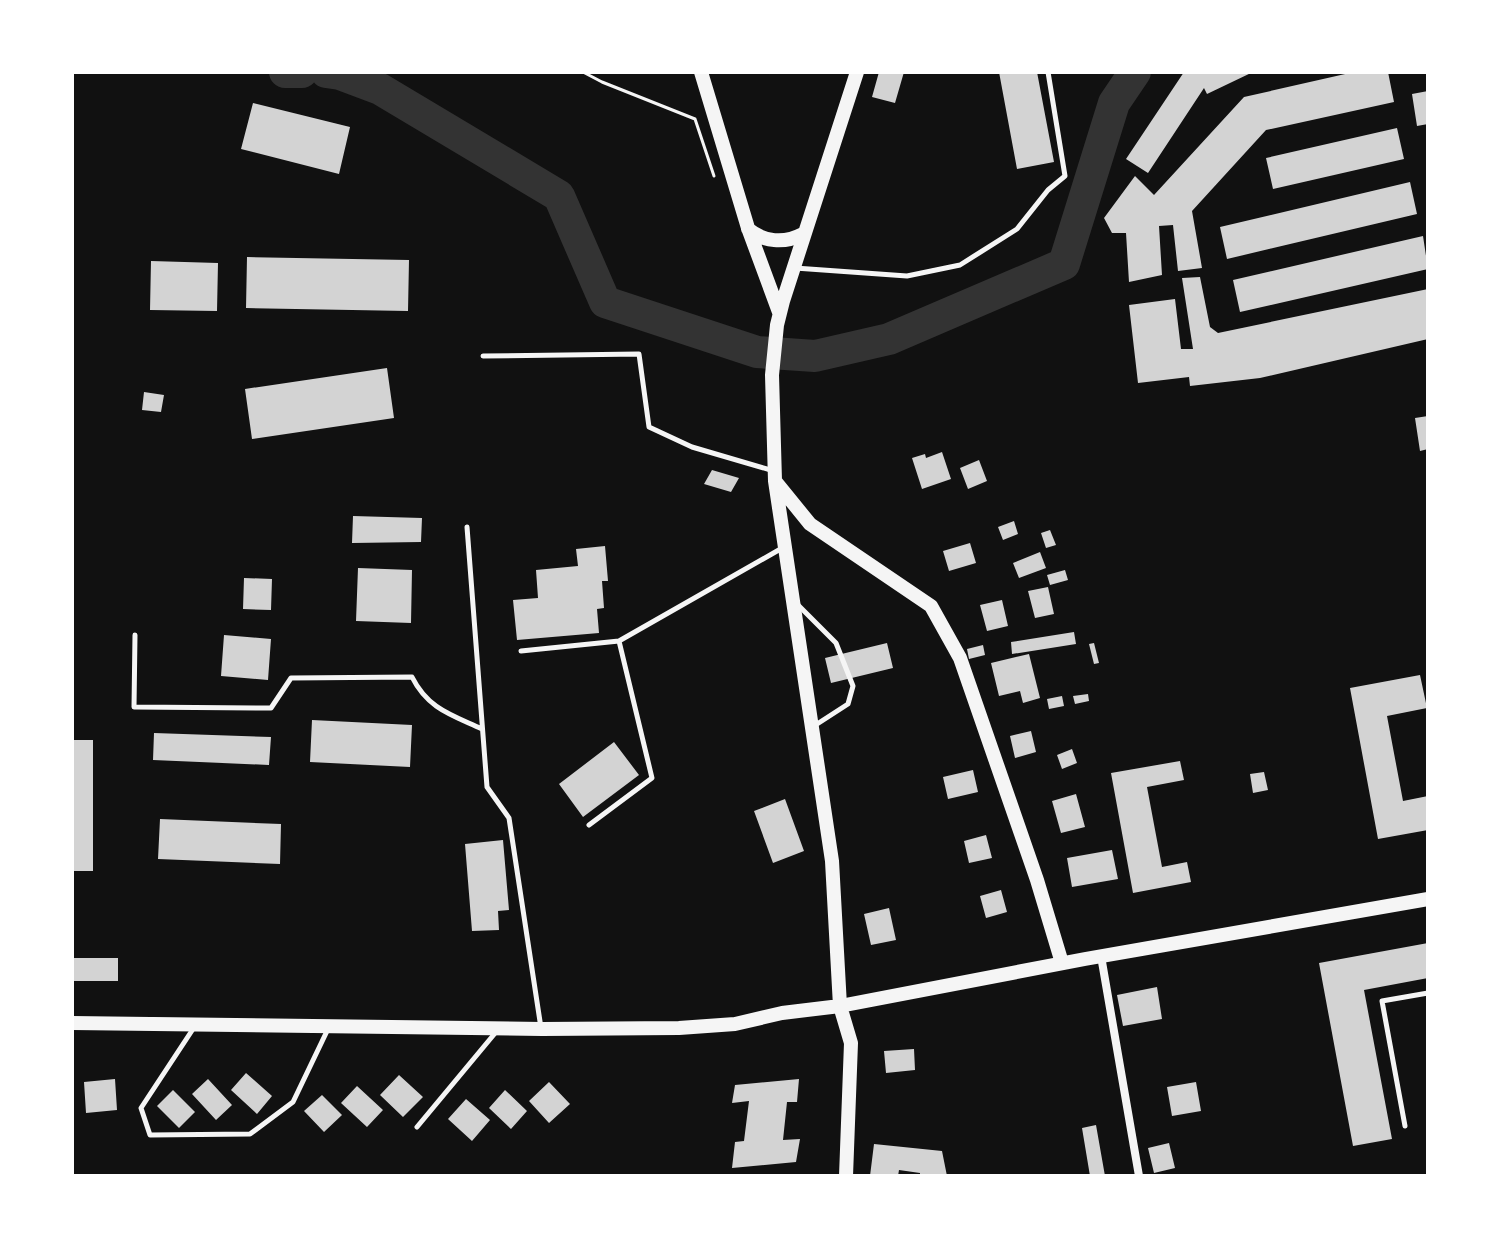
<svg xmlns="http://www.w3.org/2000/svg" width="1500" height="1248" viewBox="0 0 1500 1248" font-family="Commissioner,sans-serif">
  <style>
    .lines { fill: none; stroke-linecap: round; stroke-linejoin: round }
    .river { stroke: #333; stroke-width: 32 }
    .building { fill: #d3d3d3 }
    .path { stroke: #f5f5f5; stroke-width: 3 }
    .service { stroke: #f5f5f5; stroke-width: 5 }
    .minor { stroke: #f5f5f5; stroke-width: 8 }
    .secondary { stroke: #f5f5f5; stroke-width: 14 }
  </style>
  <rect width="100%" height="100%" fill="#111"/>
  <g class="lines">
    <!-- river -->
    <path class="river" d="M285,72H302
      M326,72L340,74L380,89L559,196L605,302L757,352L815,356L889,339L1064,264L1114,103L1135,72"/>
  </g>
  <!-- building -->
  <path class="building" d="M879,72H904L895,103L872,97Z
    M999,72H1037L1054,162L1017,169Z
    M1184,72H1253L1207,94L1204,88L1148,173L1126,159Z
    M1354,72H1388L1394,102L1266,130L1192,211L1202,268L1178,271L1173,225L1159,226L1162,275L1129,282L1126,233H1112L1104,218L1135,176L1154,195L1244,97Z
    M1428,91V124L1417,126L1412,94Z
    M253,103L350,127L339,174L241,149Z
    M1397,128L1404,159L1273,189L1266,158Z
    M1410,182L1417,214L1227,259L1220,227Z
    M1423,236L1428,269L1240,312L1233,280Z
    M247,257L409,260L408,311L246,308Z
    M151,261L218,263L217,311L150,310Z
    M1200,277L1210,327L1218,333L1428,289V339L1260,378L1190,386L1189,377L1138,383L1129,305L1175,299L1181,349H1193L1182,278Z
    M387,368L394,418L252,439L245,389Z
    M144,392L164,395L161,412L142,410Z
    M1428,416V449L1420,451L1415,418Z
    M942,452L951,479L922,489L912,458L925,454L926,458Z
    M979,460L987,481L968,489L960,468Z
    M712,470L739,478L731,492L704,484Z
    M353,516L422,518L421,542L352,543Z
    M1014,521L1018,534L1003,540L998,527Z
    M1050,530L1056,545L1046,548L1041,533Z
    M970,543L976,563L949,571L943,551Z
    M605,546L608,581H602L604,608L597,609L599,633L517,640L513,600L538,598L536,570L578,566L576,549Z
    M1040,552L1046,568L1019,578L1013,563Z
    M358,568L412,570L411,623L356,621Z
    M1065,570L1068,580L1050,585L1047,575Z
    M244,578L272,579L271,610L243,609Z
    M1048,587L1054,614L1035,618L1028,591Z
    M1002,600L1008,626L987,631L980,605Z
    M1074,632L1076,644L1012,654L1011,642Z
    M224,635L271,639L268,680L221,676Z
    M887,643L893,668L831,683L825,658Z
    M1094,643L1099,663L1094,664L1089,644Z
    M983,645L985,655L969,659L967,649Z
    M1029,654L1040,698L1023,703L1020,691L999,696L991,663Z
    M1420,675L1427,708L1387,716L1403,801L1428,796V830L1378,839L1350,688Z
    M1088,694L1089,701L1075,704L1073,696Z
    M1062,696L1064,706L1049,709L1047,699Z
    M312,720L412,725L410,767L310,762Z
    M1031,731L1036,752L1015,758L1010,736Z
    M154,733L271,737L269,765L153,760Z
    M72,740H93V871H72Z
    M614,742L639,775L583,817L559,784Z
    M1072,749L1077,763L1062,769L1057,755Z
    M1180,761L1184,780L1147,787L1162,867L1187,862L1191,882L1133,893L1111,773Z
    M973,770L978,792L948,799L943,777Z
    M1264,772L1268,790L1253,793L1250,774Z
    M1076,794L1085,827L1061,833L1052,801Z
    M785,799L804,851L773,863L754,811Z
    M160,819L281,824L280,864L158,859Z
    M986,835L992,858L969,863L964,841Z
    M503,840L509,910L498,911L499,930L472,931L465,844Z
    M1112,850L1118,879L1072,887L1067,858Z
    M1001,890L1007,912L986,918L980,896Z
    M889,908L896,940L871,945L864,914Z
    M1428,943V978L1364,990L1392,1139L1353,1146L1319,963Z
    M72,958H118V981H72Z
    M1157,987L1162,1019L1123,1026L1117,995Z
    M914,1049L915,1070L886,1073L884,1051Z
    M246,1073L272,1096L257,1114L231,1090Z
    M399,1075L423,1097L403,1117L380,1095Z
    M115,1079L117,1110L86,1113L84,1082Z
    M208,1079L232,1105L216,1120L192,1094Z
    M799,1079L797,1102H787L783,1140L800,1139L796,1162L732,1168L735,1142L744,1141L749,1101L732,1103L735,1085Z
    M549,1082L570,1104L549,1123L529,1101Z
    M1196,1082L1201,1111L1172,1116L1167,1087Z
    M357,1086L383,1110L367,1127L341,1103Z
    M173,1090L195,1112L179,1128L157,1106Z
    M505,1090L527,1111L511,1129L489,1108Z
    M322,1095L342,1115L324,1132L304,1111Z
    M466,1099L490,1120L472,1141L448,1119Z
    M1096,1125L1105,1176H1090L1082,1128Z
    M1169,1143L1175,1168L1154,1173L1148,1148Z
    M874,1144L942,1151L947,1176H920V1173L899,1170L898,1176H870Z"/>
  <g class="lines">
    <!-- path -->
    <path class="path" d="M583,72L602,82L695,119L714,176"/>
    <!-- service -->
    <path class="service" d="M795,268L907,276L960,265L1017,229L1048,190L1065,176L1048,72
      M483,356L639,354L649,427L692,447L774,471
      M467,527L487,787L509,818L541,1028
      M796,603L836,643L853,686L848,704L814,726
      M135,635L134,707L271,708L291,678L412,677C428,709 452,715 482,729
      M521,651L619,641L784,547
      M589,825L652,778L619,641
      M193,1029L141,1108L150,1135L250,1134L293,1102L328,1029
      M1405,1126L1382,1001L1428,993
      M417,1127L496,1032"/>
    <!-- minor -->
    <path class="minor" d="M1101,956L1139,1176"/>
    <!-- secondary -->
    <path class="secondary" d="M701,72L748,228L779,312
      M748,229C764,242 784,244 803,234
      M775,481L810,524L931,606L960,658L1037,880L1062,963
      M72,1023L542,1029L679,1028L735,1024L782,1013L840,1006L1085,959L1428,899
      M846,1176L851,1043L840,1006L832,861L775,481L772,375L777,325L783,301L857,72"/>
  </g>
  <!-- border -->
  <rect width="1500" height="1248" fill="none" stroke="#ffffff" stroke-width="148"/>
</svg>
